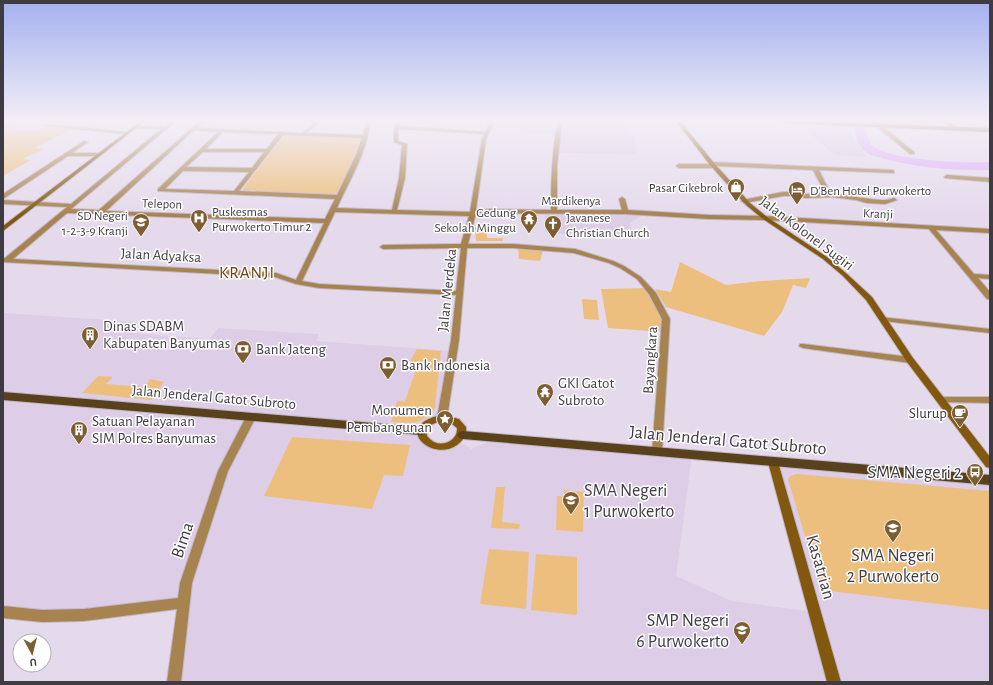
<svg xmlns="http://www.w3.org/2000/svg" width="993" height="685" viewBox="0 0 993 685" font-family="'Alegreya Sans',sans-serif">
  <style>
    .built { fill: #ddcde6 }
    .green { fill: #edbf7e }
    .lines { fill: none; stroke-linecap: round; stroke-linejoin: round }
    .river { fill: #deabfb; fill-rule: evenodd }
    .street-casing { stroke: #c0b7c7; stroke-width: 2 }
    .secondary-casing { stroke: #c0b7c7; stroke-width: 2 }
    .primary-casing { stroke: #c0b7c7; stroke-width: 2 }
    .street { fill: #a7834f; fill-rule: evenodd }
    .secondary { fill: #82580e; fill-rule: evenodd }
    .primary { fill: #59411c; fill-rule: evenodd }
    .labels { text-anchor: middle; stroke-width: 3; stroke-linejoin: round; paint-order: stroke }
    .far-poi-label { font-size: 13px; fill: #3f3b42; stroke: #fff; text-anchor: end }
    .far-street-label { font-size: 13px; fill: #3f3b42; stroke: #fff }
    .street-label { font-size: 15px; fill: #3f3b42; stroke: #fff }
    .poi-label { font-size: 15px; fill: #3f3b42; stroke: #fff; text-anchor: start }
    .quarter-label { font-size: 17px; letter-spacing: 1px; fill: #65450f; stroke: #fff }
    .near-street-label { font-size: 18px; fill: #3f3b42; stroke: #fff }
    .near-poi-label { font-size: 18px; fill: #3f3b42; stroke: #fff; text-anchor: end }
  </style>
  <rect width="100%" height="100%" fill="#e5daec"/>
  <!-- built -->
  <path class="built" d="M143,121H173L166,128L134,127Z
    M493,121H624L627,133L634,134L637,154L554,153L557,135L528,133L521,130L522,128L490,125Z
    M786,121H847L849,124L851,134L865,155V157L835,155L816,139L797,121Z
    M872,121H990V130L870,125L873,122Z
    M545,212L647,213L630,223L633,237L546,233L544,227Z
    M3,313L139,322L131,333L210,339L218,328L319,334L316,341L453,351L442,418L430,421L421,432L438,447L459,441L471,449L497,438L692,455L676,576L732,601L814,612L773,462L990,480V682H174L184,603L84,615L3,612Z"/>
  <!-- green -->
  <path class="green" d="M14,126L13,130L35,131L44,127L73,129L34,148L44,149L23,159L31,160L3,176V127Z
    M290,134L361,138L355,157L337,193L330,195L242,190L283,136Z
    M475,227H486L487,238H503V241H476Z
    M518,248L543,250L540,261L519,259Z
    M680,262L726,285L760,281L810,278L806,288L793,285L782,312L764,336L666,307L655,289L671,292Z
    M647,288L668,327L663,332L608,328L601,289Z
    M582,299L597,300L599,320L584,319Z
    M417,349L441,351L435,408C423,426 410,423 391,422L397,401H405L418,364L409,363Z
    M98,376L113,377L106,384L145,387L150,379L164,382L151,400L82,393Z
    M292,437L410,445L403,476L384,475L372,509L264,496Z
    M797,474L990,491V610L821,590L788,479L790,476Z
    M496,487H505L502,522L520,524L519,529L491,528Z
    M564,490L584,492L583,532L556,530L557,496H564Z
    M489,549L529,552L526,609L480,604Z
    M536,554L577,557V615L531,610Z"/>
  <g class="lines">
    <!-- river -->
    <path class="river" d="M852,121H862L871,145C890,161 964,163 990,162V170C950,171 910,167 871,155C856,149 857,134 852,121Z"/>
    <defs>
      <path id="street" d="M172,121H176L71,209L99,210L200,121H204L197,128L302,133L317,121H321L307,133L363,135L366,121H370C368,151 349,181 337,208L392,210L399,178L402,145L394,142V127L397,121L401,122L399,126L485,132L491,121H495L486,139L476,209L551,210C551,180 552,150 558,121H562L557,166V210H622L619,199L622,197L625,199L628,210L709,215L765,216L990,229V233L936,230L974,274L990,275V279L978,278L990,292V299H987L929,229L765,220L709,219L625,214L476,213L468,244H513L575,249L613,261L624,266L641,277L656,293L670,319L662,452L660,454L657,455L654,454L652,452L662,319L649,294L637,279L620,268L609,263L574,253L513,248H467L459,340L447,418L445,420H439L437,418L451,340L456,295L319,288L296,284L275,277L3,262V258H5L67,207L3,204V200L71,204L161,129L134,128L132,127V126L165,127ZM398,129L484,134L482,139L470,212L397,210L405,178L407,144L398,141ZM194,130L218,132L158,189V191L335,199L325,219L106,211ZM223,132L278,134L267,149H206ZM283,135L362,138L356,155L337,195L239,191ZM203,152H264L252,168L186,167ZM183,171L249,172L234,191L165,189ZM335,212L469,216L461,244L383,245L380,247L383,249L461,248L456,291L319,284L302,281ZM67,213L324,223L296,280L276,273L13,259Z
        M46,124L126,132L128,133L126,134L44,126V125Z
        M876,124H880L914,152V154H910L876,126Z
        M84,141L88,142L72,153H96L98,154V156H68L3,199V194Z
        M712,162L892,170L894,171V173L819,170C823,177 826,187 832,192C835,194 879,201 885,200C888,200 891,199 894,198L897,200L885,204L867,203L856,200L832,197L805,198L799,196H783L744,203L741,201L742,200L783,192H800L806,194L827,193L823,189L813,170L716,166L714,168H679L676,166L679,164H710Z
        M947,175L990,178V182L945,178L944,177Z
        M880,317L990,329V333L883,321L879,319Z
        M800,344H803L910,357L914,360L910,363L803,348L799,346Z
        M942,397H990V403L939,402L938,400L939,398Z
        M251,414L254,415L256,417L228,471L192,583L181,682H167L177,609L84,621L42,622L3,618V606L42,610L84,609L178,598L180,583L218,471L246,417L248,415Z"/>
      <path id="secondary" d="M141,121H145L3,231V226Z
        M676,121H680L714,163L750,203L767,217L827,257L847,274L872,297L913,358L990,457V468L986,467L907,362L866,300L843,276L823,259L763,219L746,205L710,165Z
        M942,121H947L959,128L955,129Z
        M442,415L459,419L466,427C467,435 464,440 457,445C431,463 391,425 442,415ZM442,421L452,424L457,428C458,439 445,447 434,442C432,441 429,438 427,436C426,426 433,423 442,421Z
        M773,458L776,459L778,462L841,682H827L768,462L770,459Z"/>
      <path id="primary" d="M783,121H814L990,128V132L786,123Z
        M3,392L421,427L425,428L427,431L425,434L421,435L3,400Z
        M463,431L990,475V485L463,439L459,438L457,435L459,432Z"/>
    </defs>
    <!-- street casing -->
    <use href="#street" class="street-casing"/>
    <!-- secondary casing -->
    <use href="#secondary" class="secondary-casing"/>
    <!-- primary casing -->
    <use href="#primary" class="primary-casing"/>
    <!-- street -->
    <use href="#street" class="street"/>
    <!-- secondary -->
    <use href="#secondary" class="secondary"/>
    <!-- primary -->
    <use href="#primary" class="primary"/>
  </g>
  <!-- sky -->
  <linearGradient id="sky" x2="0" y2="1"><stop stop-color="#a4b0f0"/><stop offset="0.56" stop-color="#f3eef6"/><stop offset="1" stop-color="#f3eef6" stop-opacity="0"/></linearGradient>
  <rect width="993" height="216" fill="url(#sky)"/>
  <!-- icons -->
  <defs>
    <symbol id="shop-pin" viewBox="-11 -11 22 30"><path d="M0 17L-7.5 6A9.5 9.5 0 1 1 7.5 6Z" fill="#7c5e32" stroke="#fff"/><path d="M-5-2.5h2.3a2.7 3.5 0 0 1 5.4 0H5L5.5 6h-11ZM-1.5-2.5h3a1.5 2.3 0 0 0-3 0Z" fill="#fff"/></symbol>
    <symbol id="hotel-pin" viewBox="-11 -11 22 30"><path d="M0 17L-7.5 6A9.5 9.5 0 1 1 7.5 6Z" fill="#7c5e32" stroke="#fff"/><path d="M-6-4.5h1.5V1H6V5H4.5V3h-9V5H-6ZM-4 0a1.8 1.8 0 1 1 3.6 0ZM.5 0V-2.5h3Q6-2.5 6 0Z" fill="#fff"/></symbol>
    <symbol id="hospital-pin" viewBox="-11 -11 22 30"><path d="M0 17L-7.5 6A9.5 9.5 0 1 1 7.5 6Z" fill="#7c5e32" stroke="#fff"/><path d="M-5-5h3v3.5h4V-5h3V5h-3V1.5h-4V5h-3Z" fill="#fff"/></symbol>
    <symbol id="temple-pin" viewBox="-11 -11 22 30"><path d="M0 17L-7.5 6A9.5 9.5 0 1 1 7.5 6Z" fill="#7c5e32" stroke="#fff"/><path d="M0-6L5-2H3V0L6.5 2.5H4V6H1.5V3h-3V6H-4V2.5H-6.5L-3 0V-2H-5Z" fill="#fff"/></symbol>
    <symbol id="school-pin" viewBox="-11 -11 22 30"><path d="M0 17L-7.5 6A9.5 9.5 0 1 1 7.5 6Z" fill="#7c5e32" stroke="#fff"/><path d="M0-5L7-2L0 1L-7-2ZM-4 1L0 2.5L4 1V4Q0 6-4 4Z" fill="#fff"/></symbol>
    <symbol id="church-pin" viewBox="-11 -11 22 30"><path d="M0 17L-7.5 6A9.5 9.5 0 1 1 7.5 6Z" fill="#7c5e32" stroke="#fff"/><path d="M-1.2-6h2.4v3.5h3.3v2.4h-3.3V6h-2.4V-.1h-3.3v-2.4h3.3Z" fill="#fff"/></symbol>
    <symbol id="building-pin" viewBox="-11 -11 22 30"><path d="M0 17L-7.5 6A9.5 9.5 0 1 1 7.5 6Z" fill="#7c5e32" stroke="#fff"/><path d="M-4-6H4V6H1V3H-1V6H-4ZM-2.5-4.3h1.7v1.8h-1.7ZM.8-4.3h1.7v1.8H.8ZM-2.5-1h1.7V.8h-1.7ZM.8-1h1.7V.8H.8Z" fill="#fff"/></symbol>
    <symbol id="bank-pin" viewBox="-11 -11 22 30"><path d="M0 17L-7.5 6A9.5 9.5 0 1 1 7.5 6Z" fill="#7c5e32" stroke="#fff"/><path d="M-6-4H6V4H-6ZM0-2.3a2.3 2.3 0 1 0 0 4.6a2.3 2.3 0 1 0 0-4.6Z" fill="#fff"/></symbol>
    <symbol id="cafe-pin" viewBox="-11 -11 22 30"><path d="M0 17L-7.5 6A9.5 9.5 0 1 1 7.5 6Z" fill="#7c5e32" stroke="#fff"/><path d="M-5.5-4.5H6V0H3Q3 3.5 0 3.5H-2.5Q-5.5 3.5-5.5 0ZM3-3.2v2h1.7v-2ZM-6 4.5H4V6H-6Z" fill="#fff"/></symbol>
    <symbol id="sight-pin" viewBox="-11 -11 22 30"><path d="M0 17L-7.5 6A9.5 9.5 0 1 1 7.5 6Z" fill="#7c5e32" stroke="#fff"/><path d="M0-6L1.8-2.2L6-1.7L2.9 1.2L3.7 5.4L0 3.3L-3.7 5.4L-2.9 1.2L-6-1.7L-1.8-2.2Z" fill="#fff"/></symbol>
    <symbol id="bus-pin" viewBox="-11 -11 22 30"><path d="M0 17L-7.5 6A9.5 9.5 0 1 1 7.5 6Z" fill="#7c5e32" stroke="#fff"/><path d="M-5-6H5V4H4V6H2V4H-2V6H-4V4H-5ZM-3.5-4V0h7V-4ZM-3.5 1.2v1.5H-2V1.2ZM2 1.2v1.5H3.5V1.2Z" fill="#fff"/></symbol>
  </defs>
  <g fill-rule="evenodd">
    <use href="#shop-pin" x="726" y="177" width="20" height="27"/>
    <use href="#hotel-pin" x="787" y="180" width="20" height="27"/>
    <use href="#hospital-pin" x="189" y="208" width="20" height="27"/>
    <use href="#temple-pin" x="519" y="209" width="20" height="27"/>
    <use href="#school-pin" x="131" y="212" width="20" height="27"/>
    <use href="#church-pin" x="543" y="214" width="20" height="27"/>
    <use href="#building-pin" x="80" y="325" width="20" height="27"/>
    <use href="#bank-pin" x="233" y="339" width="20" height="27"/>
    <use href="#bank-pin" x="378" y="355" width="20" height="27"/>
    <use href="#temple-pin" x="535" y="382" width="20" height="27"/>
    <use href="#cafe-pin" x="950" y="403" width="20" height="27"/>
    <use href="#sight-pin" x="435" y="409" width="20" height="27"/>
    <use href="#building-pin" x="69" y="420" width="20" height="27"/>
    <use href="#bus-pin" x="965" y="462" width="20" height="27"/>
    <use href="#school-pin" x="561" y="490" width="20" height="27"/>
    <use href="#school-pin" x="883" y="518" width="20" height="27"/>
    <use href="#school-pin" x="732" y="620" width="20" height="27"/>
  </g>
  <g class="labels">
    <!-- far-poi labels -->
    <g class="far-poi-label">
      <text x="723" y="192">Pasar Cikebrok</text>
      <text x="810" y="195" text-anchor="start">D'Ben Hotel Purwokerto</text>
      <text x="212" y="216" text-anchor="start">Puskesmas<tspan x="212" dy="15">Purwokerto Timur 2</tspan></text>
      <text x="516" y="217">Gedung<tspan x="516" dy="15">Sekolah Minggu</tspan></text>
      <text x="128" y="220">SD Negeri<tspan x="128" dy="15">1-2-3-9 Kranji</tspan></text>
      <text x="566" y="222" text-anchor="start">Javanese<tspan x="566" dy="15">Christian Church</tspan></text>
    </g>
    <!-- far-street labels -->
    <g class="far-street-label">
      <text x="571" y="205">Mardikenya</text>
      <text transform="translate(162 203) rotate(2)" y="5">Telepon</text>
      <text transform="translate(878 213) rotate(3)" y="5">Kranji</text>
    </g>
    <!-- street labels -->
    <g class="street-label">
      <text transform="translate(807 233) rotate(37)" y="5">Jalan Kolonel Sugiri</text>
      <text transform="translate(161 255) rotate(3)" y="5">Jalan Adyaksa</text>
      <text transform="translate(447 290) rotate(-84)" y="5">Jalan Merdeka</text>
      <text transform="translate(650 360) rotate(-86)" y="5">Bayangkara</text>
      <text transform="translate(214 397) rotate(5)" y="5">Jalan Jenderal Gatot Subroto</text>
    </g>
    <!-- poi labels -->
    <g class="poi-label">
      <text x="103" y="331">Dinas SDABM<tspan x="103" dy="17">Kabupaten Banyumas</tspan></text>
      <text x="256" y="354">Bank Jateng</text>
      <text x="401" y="370">Bank Indonesia</text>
      <text x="558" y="388">GKI Gatot<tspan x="558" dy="17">Subroto</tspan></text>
      <text x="432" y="415" text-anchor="end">Monumen<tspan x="432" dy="17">Pembangunan</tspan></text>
      <text x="947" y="418" text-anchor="end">Slurup</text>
      <text x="92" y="426">Satuan Pelayanan<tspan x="92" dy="17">SIM Polres Banyumas</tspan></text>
    </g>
    <!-- quarter labels -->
    <g class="quarter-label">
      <text x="247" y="278">KRANJI</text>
    </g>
    <!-- near-street labels -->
    <g class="near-street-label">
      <text transform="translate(728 440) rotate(5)" y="6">Jalan Jenderal Gatot Subroto</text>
      <text transform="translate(182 540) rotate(-71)" y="6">Bima</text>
      <text transform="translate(821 567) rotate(74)" y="6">Kasatrian</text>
    </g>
    <!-- near-poi labels -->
    <g class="near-poi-label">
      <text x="962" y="478">SMA Negeri 2</text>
      <text x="584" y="496" text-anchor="start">SMA Negeri<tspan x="584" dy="21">1 Purwokerto</tspan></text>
      <text x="893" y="561" text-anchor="middle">SMA Negeri<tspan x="893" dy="21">2 Purwokerto</tspan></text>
      <text x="729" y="626">SMP Negeri<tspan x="729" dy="21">6 Purwokerto</tspan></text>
    </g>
  </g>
  <!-- border -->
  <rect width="993" height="685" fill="none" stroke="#3f3b42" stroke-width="8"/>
  <!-- north arrow -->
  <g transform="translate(32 653) rotate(173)"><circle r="19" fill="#ffffff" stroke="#b2b1b3"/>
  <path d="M0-3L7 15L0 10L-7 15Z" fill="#7c5e32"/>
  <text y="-6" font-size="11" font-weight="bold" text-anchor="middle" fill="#3f3b42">U</text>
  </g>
</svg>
